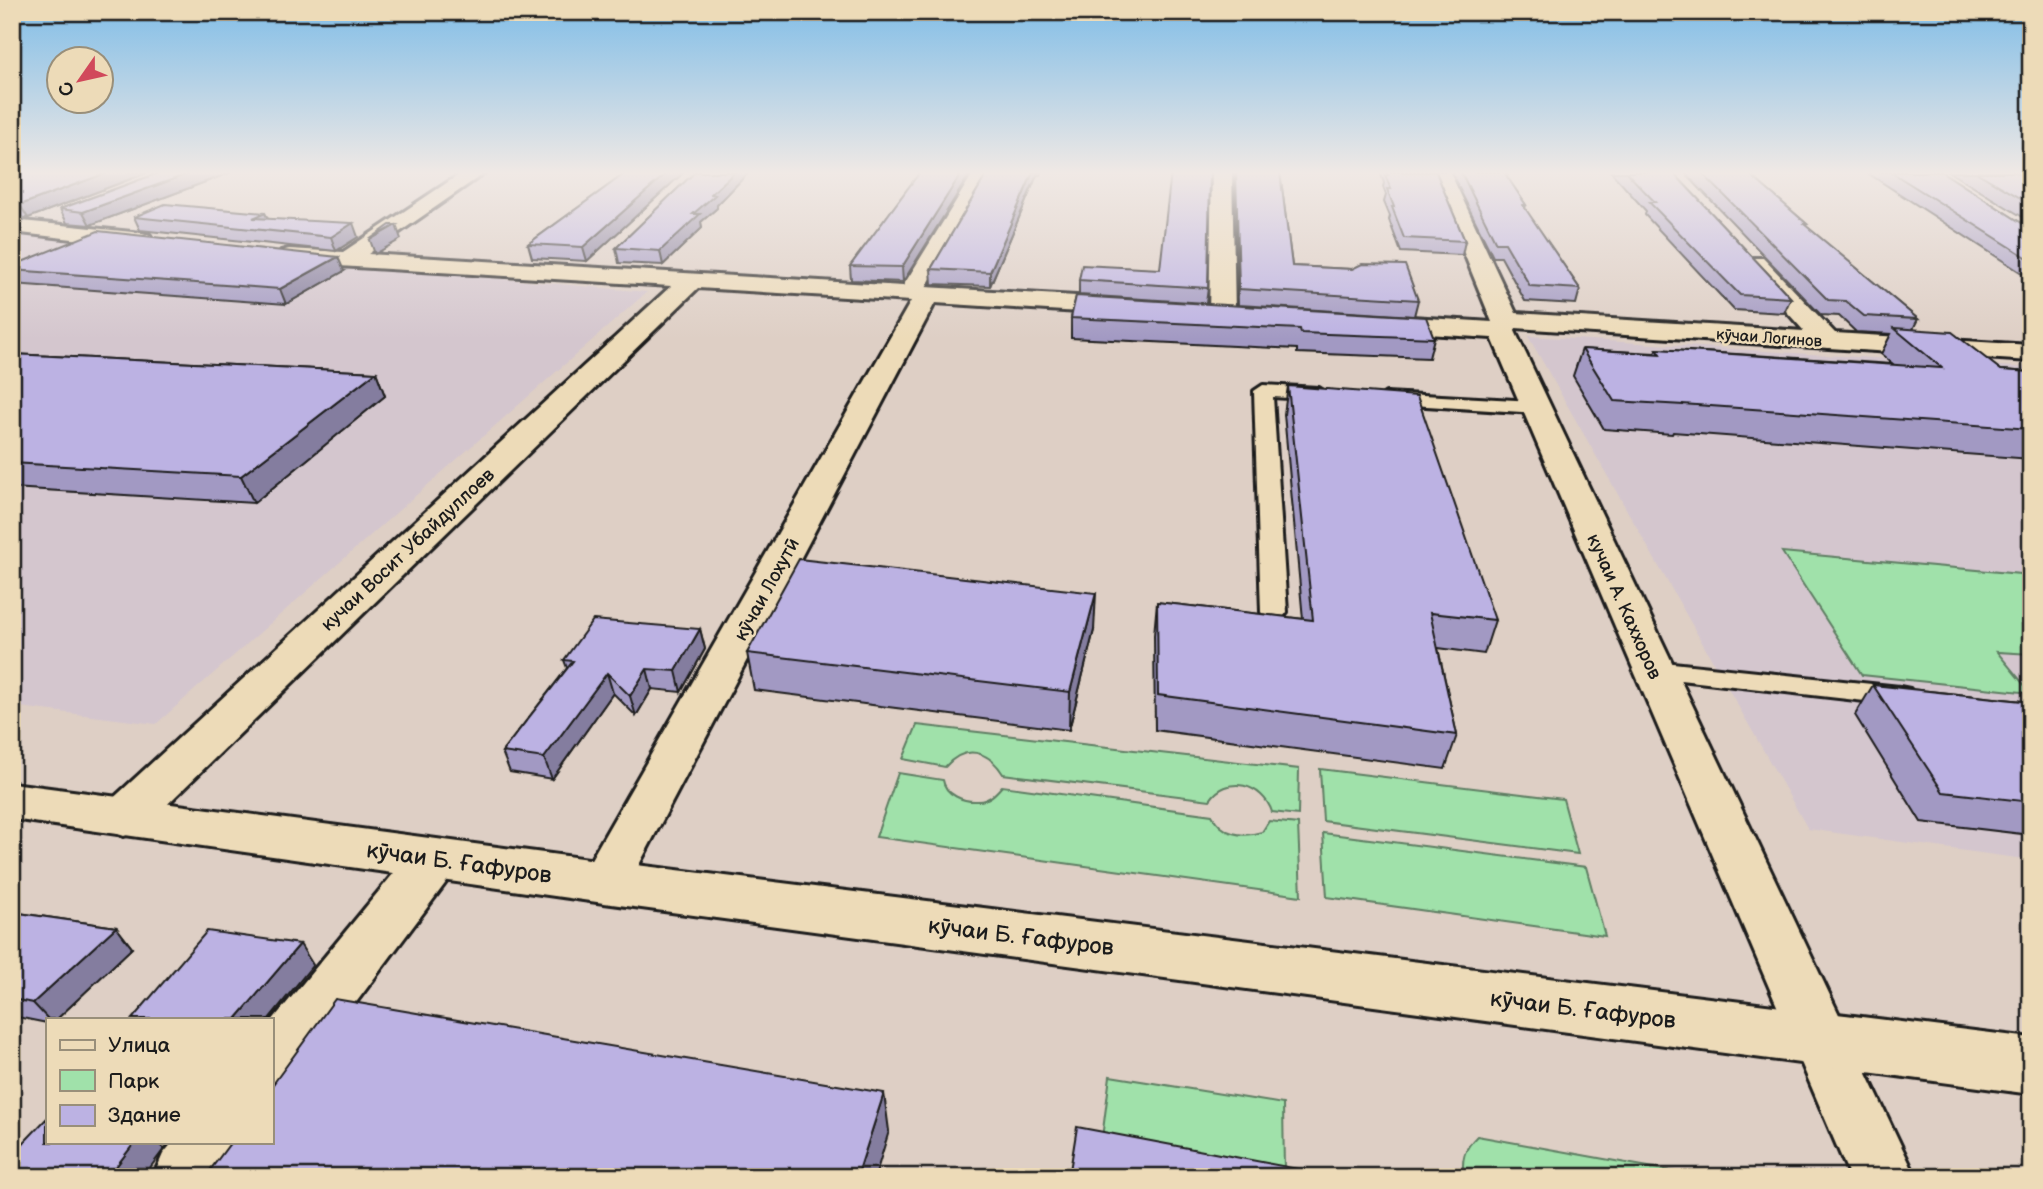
<svg xmlns="http://www.w3.org/2000/svg" width="2043" height="1189" viewBox="0 0 2043 1189" font-family="'Balsamiq Sans',sans-serif">
  <style>
    .built { fill: #d4c6ce }
    .green { fill: #a0e1aa; stroke: #5e7e63; stroke-width: 2 }
    .lines { fill: none; stroke-linecap: round; stroke-linejoin: round }
    .service-casing { stroke: #1c1c1c; stroke-width: 6 }
    .minor-casing { stroke: #1c1c1c; stroke-width: 6 }
    .tertiary-casing { stroke: #1c1c1c; stroke-width: 6 }
    .service { fill: #eddbb8; fill-rule: evenodd }
    .minor { fill: #eddbb8; fill-rule: evenodd }
    .tertiary { fill: #eddbb8; fill-rule: evenodd }
    .wall { fill: #a299c3; stroke: #1c1c1c; stroke-width: 2 }
    .shaded-wall { fill: #847d9f; stroke: #1c1c1c; stroke-width: 2 }
    .building { fill: #bcb2e3; stroke: #1c1c1c; stroke-width: 2 }
    .labels { text-anchor: middle; stroke-width: 5; stroke-linejoin: round; paint-order: stroke }
    .far-street-label { font-size: 16px; fill: #1c1c1c; stroke: #eddbb8 }
    .street-label { font-size: 19px; fill: #1c1c1c; stroke: #eddbb8 }
    .near-street-label { font-size: 23px; fill: #1c1c1c; stroke: #eddbb8 }
  </style>
  <rect width="100%" height="100%" fill="#decfc5"/>
  <filter id="ink" filterUnits="userSpaceOnUse"><feTurbulence type="fractalNoise" baseFrequency=".0143" numOctaves="2"/><feDisplacementMap in="SourceGraphic" scale="14" xChannelSelector="R" yChannelSelector="G"/><feConvolveMatrix kernelMatrix="1 2 1 2 8 2 1 2 1" color-interpolation-filters="sRGB"/></filter>
  <g filter="url(#ink)">
    <!-- built -->
    <path class="built" d="M12,235L647,292L156,724L12,706Z
      M1528,336L2031,368V860L1808,829Z"/>
    <!-- green -->
    <path class="green" d="M1782,552L2031,575V654L1997,652L2031,693L1862,675Z
      M917,725L1299,769L1298,815L1272,812C1263,784 1227,774 1210,800L1003,774C988,750 965,744 945,767L903,759Z
      M1320,769L1563,799L1578,854L1323,821Z
      M898,773L943,780C945,795 964,802 978,801C989,801 996,793 1002,786L1212,815C1222,835 1242,838 1262,832L1269,821L1298,824L1301,896L876,837Z
      M1323,833L1586,867L1605,936L1327,897Z
      M1110,1076L1283,1104L1284,1171L1102,1138Z
      M1477,1136L1687,1174L1694,1177H1464C1461,1159 1464,1149 1477,1136Z"/>
    <g class="lines">
      <defs>
        <path id="service" d="M1263,385L1319,388L1328,394L1319,400L1273,397L1287,612L1283,617L1274,620L1265,617L1261,612L1254,391Z
          M1386,393L1536,401L1546,407L1536,413L1379,403L1377,399Z
          M1654,661L1900,687L1910,689L1914,696L1910,703L1900,705L1645,676L1641,670L1645,664Z"/>
        <path id="minor" d="M463,172H486L368,254L903,286L974,172H993L926,287L1127,299L1136,302L1140,307L1136,312L1127,315L935,303L622,897L604,903L586,897L578,882L911,301L698,288L141,830L124,836L107,830L100,817L107,804L671,286L289,263L281,261L278,256L281,251L289,249L343,252Z
          M1212,172H1232L1235,313L1231,318L1222,321L1213,318L1209,313Z
          M1431,172H1450L1516,313L1804,331L1743,263L1747,258H1763L1835,333L2031,345V361L1516,328L1515,331L1916,1177H1850L1492,338L1379,331L1370,329L1366,323L1370,317L1379,315L1492,322Z
          M12,220L142,233L150,235L153,240L150,245L142,247L12,232Z
          M435,839L453,845L460,859L453,873L292,1088L271,1096V1022L417,845Z
          M173,1142H245L236,1164L226,1177H153L163,1154Z"/>
        <path id="tertiary" d="M12,783L604,861L2031,1038V1094L604,903L12,819Z"/>
      </defs>
      <!-- service casing -->
      <use href="#service" class="service-casing"/>
      <!-- minor casing -->
      <use href="#minor" class="minor-casing"/>
      <!-- tertiary casing -->
      <use href="#tertiary" class="tertiary-casing"/>
      <!-- service -->
      <use href="#service" class="service"/>
      <!-- minor -->
      <use href="#minor" class="minor"/>
      <!-- tertiary -->
      <use href="#tertiary" class="tertiary"/>
    </g>
    <!-- wall -->
    <path class="wall" d="M12,172H149L28,218L12,217Z
      M161,172H232L90,225L67,223L60,209Z
      M627,172H684L587,261L532,258L528,244Z
      M695,172H748V173L717,205V208L701,222L702,228L663,265L619,263L616,248Z
      M920,172L903,282L851,280L850,266Z
      M988,172H1041L1040,175H1037L990,286L932,284L931,269Z
      M1235,172H1280L1292,266L1352,269L1418,300L1414,316L1238,305Z
      M1380,172H1436L1465,241L1462,255L1401,252L1389,220L1390,216L1384,202L1386,195L1383,187L1384,183Z
      M1451,172H1508L1507,177L1526,205L1525,209L1580,289L1576,304L1525,301L1501,257H1493Z
      M1611,172H1673L1791,298L1784,313L1734,310L1645,215L1646,211Z
      M1684,172H1747L1807,224L1806,226L1918,319L1913,329L2001,370L2031,372V459L1673,432L1672,434L1604,429L1573,376L1582,349L1655,353L1657,349L1893,364L1881,354L1891,334L1856,332L1839,316L1821,315Z
      M1866,172H1942L2031,229V279Z
      M1949,172H2015L2031,181V222Z
      M265,213L268,219L358,237L336,251L140,230L134,217Z
      M12,266L344,271L286,304L13,284L12,282Z
      M1160,269L1208,288L1206,303L1079,295V280Z
      M1076,296L1434,338L1429,358L1297,353V349L1071,338V318Z
      M12,354L376,372L385,396L254,503L12,488Z
      M1288,386L1495,620L1484,654L1438,648L1457,735L1445,769L1155,730L1154,635L1157,602L1303,619L1284,414Z
      M700,629L705,649L681,692L652,689L636,716L613,693L552,779L510,772L502,752L567,668L564,660Z
      M1094,630L1069,730L754,690L747,653Z
      M1873,685L2031,702V835L1921,822L1855,715Z
      M12,912L116,927L132,948L57,1019H47V1023L12,1016Z"/>
    <!-- shaded-wall -->
    <path class="shaded-wall" d="M109,172H149L28,218L20,205Z
      M193,172H232L90,225L83,212Z
      M668,172H684L587,261L583,247Z
      M735,172H748V173L717,205V208L701,222L702,228L663,265L660,251L711,194Z
      M962,172H971L903,282L902,267Z
      M1033,172H1037V175L990,286V272Z
      M265,213L271,226L253,218Z
      M353,223L358,237L336,251L331,237Z
      M396,225L401,239L375,254L370,240Z
      M338,257L344,271L286,304L280,289Z
      M376,372L385,396L254,503L241,476Z
      M1096,593L1094,630L1069,730L1070,692Z
      M700,629L705,649L681,692L676,671Z
      M647,669L652,689L636,716L630,696Z
      M607,673L613,693L552,779L544,758Z
      M116,927L132,948L57,1019H48L33,1003Z
      M300,944L313,965L269,1019H236Z
      M884,1093L889,1131L875,1177H857Z
      M135,1142H157L164,1149L143,1177H108Z"/>
    <!-- building -->
    <path class="building" d="M12,172H109L20,205H12Z
      M161,172H193L83,212L60,209Z
      M627,172H668L583,247L528,244Z
      M695,172H735L711,194L715,195L693,214H700L660,251L616,248Z
      M920,172H962L902,267L850,266Z
      M988,172H1033L990,272L931,269Z
      M1171,172H1210L1208,288L1079,280L1082,265L1160,269Z
      M1236,172H1280L1292,266L1352,269L1362,264L1405,265L1418,300L1239,289Z
      M1387,172H1436L1465,241L1404,238L1392,207H1394L1387,189H1391L1385,175H1388Z
      M1461,172H1504L1526,205H1523L1580,289L1530,286L1505,243H1496Z
      M1626,172H1673L1791,298L1740,295L1649,202H1655Z
      M1701,172H1747L1807,224H1804L1918,319L1864,316L1846,301L1828,300Z
      M1891,172H1942L2031,229V260Z
      M1976,172H2015L2031,181V204Z
      M165,204L265,213L253,218L353,223L331,237L134,217Z
      M390,225H396L369,240Z
      M98,231L338,257L280,289L12,270V266Z
      M1076,296L1426,317L1434,338L1301,333L1300,329L1071,318Z
      M1894,328L1952,332L2001,370L2031,372V429L1682,404L1684,405L1614,401L1582,349L1660,354L1657,349L1942,368Z
      M12,354L376,372L241,476L12,463Z
      M1288,386L1417,396L1495,620L1430,613L1457,735L1158,695L1157,602L1313,620Z
      M799,559L1096,593L1070,692L747,653Z
      M593,620L700,629L676,671L647,669L630,696L607,673L544,758L502,752L573,661L564,660Z
      M1873,685L2031,702V802L1943,792Z
      M12,912L116,927L33,1003L12,999Z
      M207,931L300,944L236,1019H132Z
      M335,999L884,1093L857,1177H205L231,1142H271V1087Z
      M47,1118V1142H135L108,1177H12V1155Z
      M1077,1127L1340,1177H1069Z"/>
  </g>
  <!-- sky -->
  <linearGradient id="sky" x2="0" y2="1"><stop stop-color="#80bde7"/><stop offset="0.51" stop-color="#f0e9e5"/><stop offset="1" stop-color="#f0e9e5" stop-opacity="0"/></linearGradient>
  <rect width="2043" height="339" fill="url(#sky)"/>
  <g class="labels">
    <!-- far-street labels -->
    <g class="far-street-label">
      <text transform="translate(1769 337) rotate(4)" y="6">кӯчаи Логинов</text>
    </g>
    <!-- street labels -->
    <g class="street-label">
      <text transform="translate(407 549) rotate(-43)" y="7">кучаи Восит Убайдуллоев</text>
      <text transform="translate(766 589) rotate(-61)" y="7">кӯчаи Лохутӣ</text>
      <text transform="translate(1625 606) rotate(66)" y="7">кучаи А. Каххоров</text>
    </g>
    <!-- near-street labels -->
    <g class="near-street-label">
      <text transform="translate(459 862) rotate(8)" y="8">кӯчаи Б. Ғафуров</text>
      <text transform="translate(1021 936) rotate(7)" y="8">кӯчаи Б. Ғафуров</text>
      <text transform="translate(1583 1009) rotate(7)" y="8">кӯчаи Б. Ғафуров</text>
    </g>
  </g>
  <!-- margin -->
  <rect width="2043" height="1189" fill="none" stroke="#eddbb8" stroke-width="42"/>
  <rect x="21" y="21" width="2001" height="1147" fill="none" stroke="#1c1c1c" stroke-width="2.5" filter="url(#ink)"/>
  <!-- legend -->
  <rect x="46" y="1018" width="228" height="126" fill="#eddbb8" stroke="#998f7a" stroke-width="2"/>
  <rect x="60" y="1040" width="35" height="10" fill="#eddbb8" stroke="#998f7a" stroke-width="2"/>
  <text x="108" y="1052" font-size="21" fill="#1c1c1c">Улица</text>
  <rect x="60" y="1070" width="35" height="21" fill="#a0e1aa" stroke="#998f7a" stroke-width="2"/>
  <text x="108" y="1088" font-size="21" fill="#1c1c1c">Парк</text>
  <rect x="60" y="1105" width="35" height="21" fill="#bcb2e3" stroke="#998f7a" stroke-width="2"/>
  <text x="108" y="1122" font-size="21" fill="#1c1c1c">Здание</text>
  <!-- north arrow -->
  <g transform="translate(80 80) rotate(236)"><circle r="33" fill="#eddbb8" stroke="#998f7a" stroke-width="2"/>
  <path d="M0-5L12 26L0 18L-12 26Z" fill="#d1495b"/>
  <text y="-10" font-size="19" font-weight="bold" text-anchor="middle" fill="#1c1c1c">С</text>
  </g>
</svg>
